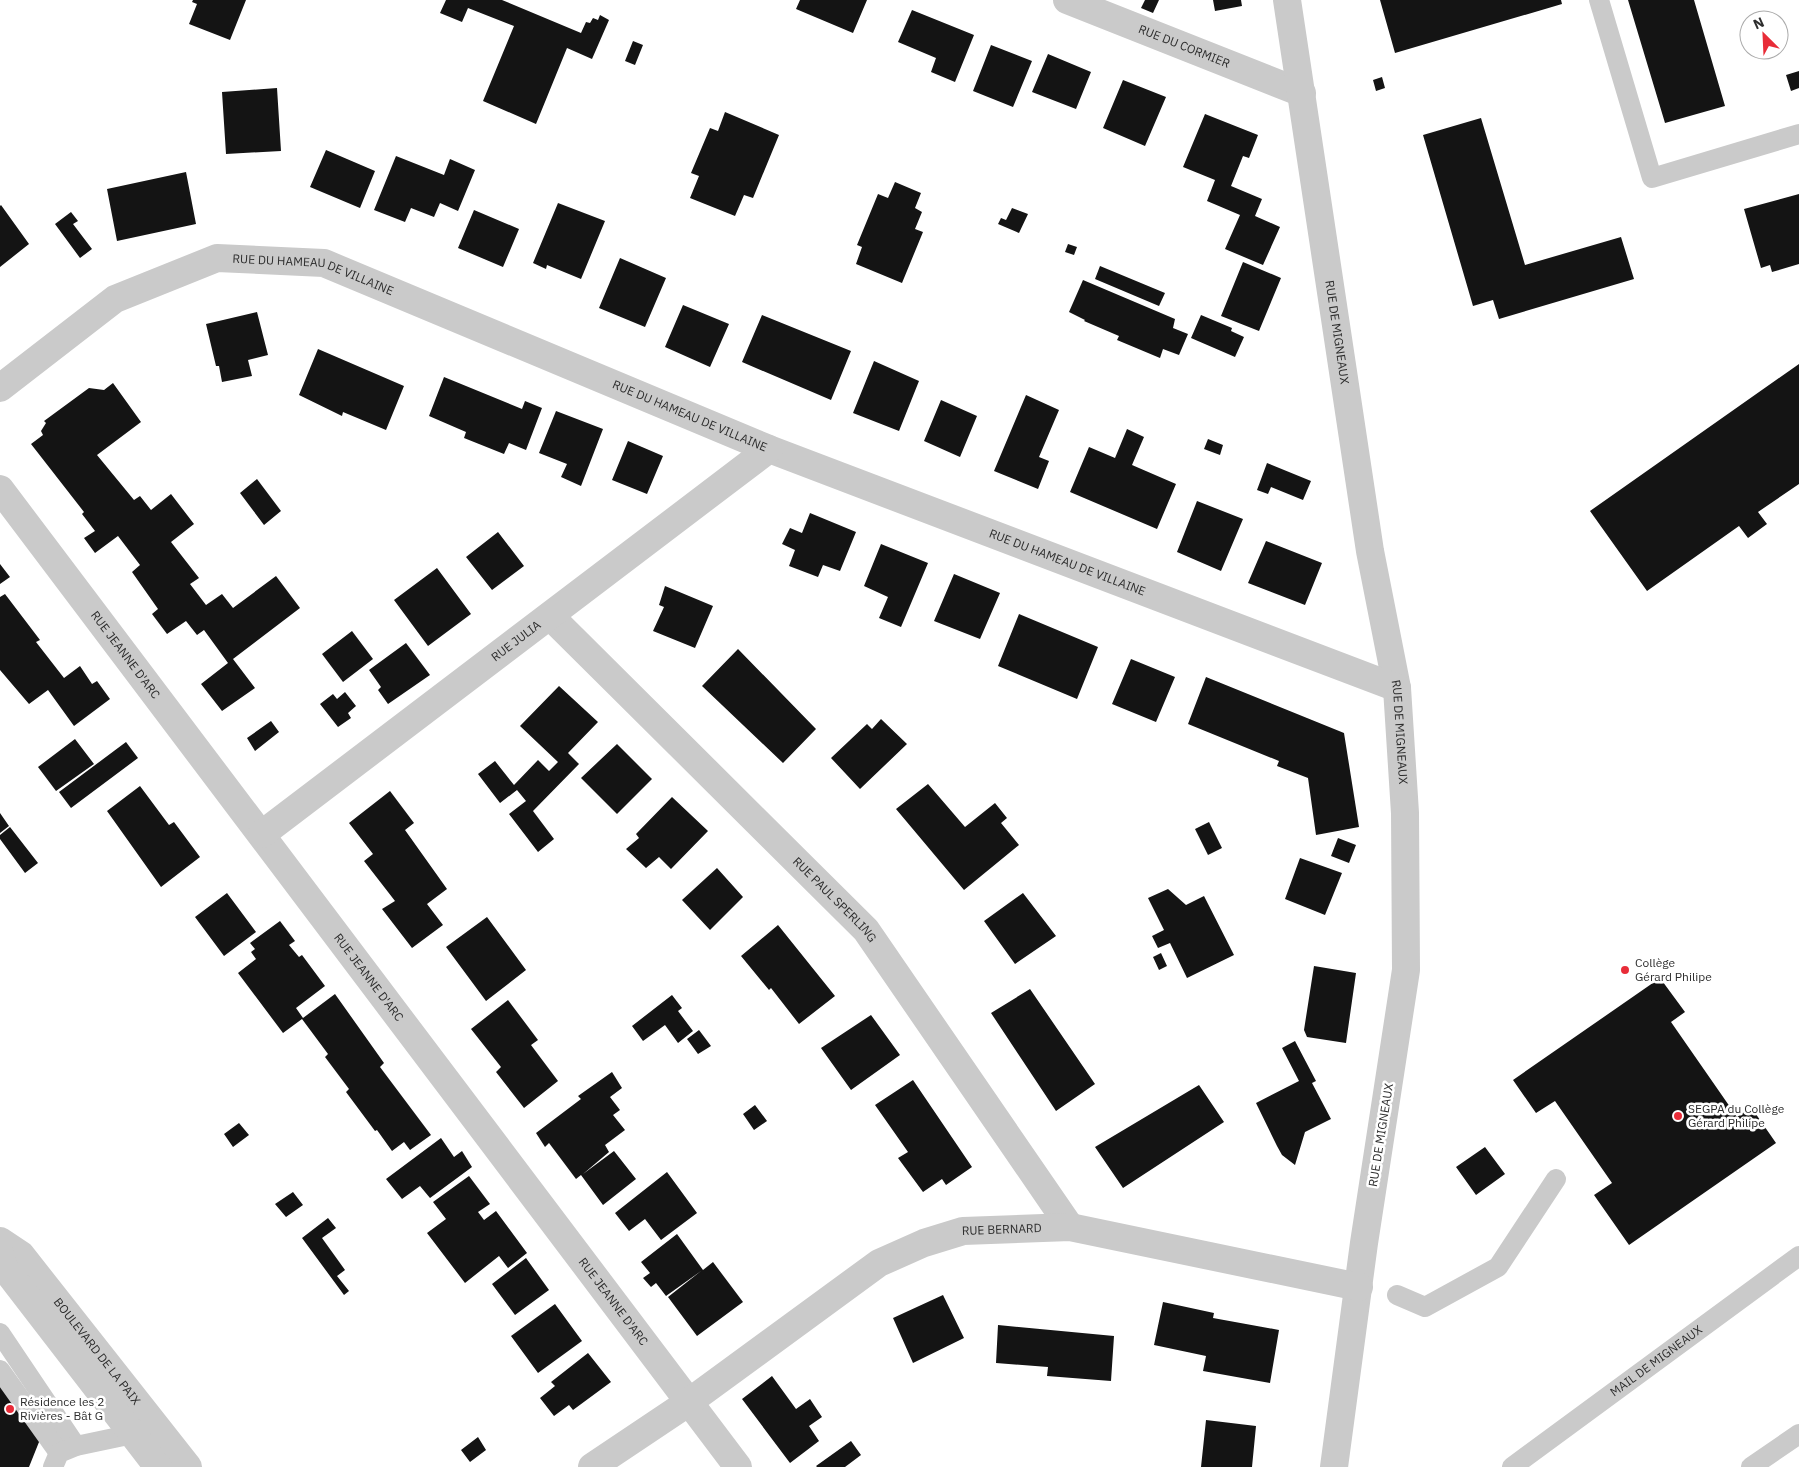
<svg xmlns="http://www.w3.org/2000/svg" width="1799" height="1467" viewBox="0 0 1799 1467" font-family="'IBM Plex Sans',sans-serif">
  <style>
    .building { fill: #141414 }
    .lines { fill: none; stroke-linecap: round; stroke-linejoin: round }
    .lane { stroke: #cacaca; stroke-width: 20 }
    .street { stroke: #cacaca; stroke-width: 28 }
    .poi-dot { fill: #e82c38; stroke: #fff; stroke-width: 2 }
    .labels { text-anchor: middle; stroke-width: 5; stroke-linejoin: round; paint-order: stroke }
    .street-label { font-size: 12px; fill: #2d2d2d; stroke: #fff }
    .poi-label { font-size: 12px; fill: #2d2d2d; stroke: #fff; text-anchor: start }
  </style>
  <rect width="100%" height="100%" fill="#fff"/>
  <!-- building -->
  <path class="building" d="M193,0H246L230,40L189,24L197,4L192,2Z
    M446,0H502L581,33L586,22L590,23L593,18L598,20L600,15L609,20L592,59L567,48L536,124L483,101L514,26L468,8L462,22L440,13Z
    M800,0H867L853,33L796,9Z
    M1145,0H1159L1153,13L1141,8Z
    M1213,0H1241L1242,6L1215,11Z
    M1380,0H1561L1562,4L1395,53Z
    M1628,0H1694L1725,106L1665,123Z
    M912,10L974,35L955,82L931,72L936,58L898,42Z
    M633,41L643,45L635,65L625,61Z
    M991,45L1032,61L1013,107L973,91Z
    M1048,54L1091,72L1076,109L1032,92Z
    M1799,71V88L1791,91L1786,75Z
    M1382,77L1385,88L1376,91L1373,80Z
    M1123,80L1166,97L1145,146L1103,128Z
    M277,88L281,151L226,154L222,92Z
    M725,112L779,135L753,198L744,195L735,216L690,198L699,176L691,173L710,128L718,131Z
    M1205,114L1258,135L1249,158L1243,156L1231,186L1262,199L1255,216L1280,227L1263,265L1225,249L1240,215L1207,201L1215,180L1183,167Z
    M1481,118L1525,265L1621,237L1634,279L1499,319L1493,300L1473,306L1423,135Z
    M326,150L375,171L360,208L310,187Z
    M396,156L444,175L450,159L475,170L458,211L440,203L434,217L411,208L405,222L374,210Z
    M186,172L196,224L117,241L107,189Z
    M895,182L921,193L915,208L922,212L915,229L923,232L902,283L856,264L862,247L857,245L878,194L888,198Z
    M1799,194V264L1772,272L1770,265L1761,268L1744,209Z
    M558,203L605,221L581,279L547,265L546,269L533,263Z
    M1,205L29,244L0,267V206Z
    M1012,208L1028,214L1019,233L998,224L1001,218L1006,220Z
    M474,210L519,229L503,267L458,248Z
    M71,212L78,221L73,224L92,249L80,258L55,224Z
    M1068,244L1077,247L1074,255L1065,252Z
    M620,258L666,278L645,327L599,308Z
    M1243,262L1281,278L1259,331L1221,316Z
    M1100,266L1165,293L1159,306L1095,279Z
    M1083,280L1175,319L1173,328L1188,334L1179,355L1163,349L1160,358L1117,340L1119,336L1084,321L1085,320L1069,312Z
    M683,305L729,324L710,367L665,347Z
    M257,312L268,355L248,360L252,376L222,382L219,366H216L206,324Z
    M762,315L851,351L831,400L742,362Z
    M1201,315L1232,328L1231,331L1244,337L1235,357L1191,338Z
    M318,349L404,386L386,430L343,412L342,416L299,395Z
    M874,361L919,381L899,431L853,413Z
    M1799,364V484L1758,512L1767,524L1748,538L1739,526L1647,591L1590,511Z
    M444,377L522,409L525,401L542,408L526,450L509,443L504,454L464,438L466,432L429,416Z
    M113,383L141,422L97,455L134,500L140,496L151,510L171,494L194,524L171,542L199,578L190,584L206,605L222,594L233,608L276,576L300,608L233,659L255,688L222,711L201,684L228,663L204,630L197,635L186,621L167,634L152,614L158,609L132,572L140,565L118,536L95,553L84,538L95,531L82,514L84,512L31,444L43,435L41,431L46,423L44,421L89,388L104,390Z
    M1026,395L1059,410L1039,457L1049,461L1038,489L994,471Z
    M941,400L977,416L960,457L924,441Z
    M556,411L603,429L581,486L561,477L567,464L539,453Z
    M1127,429L1144,437L1132,465L1176,484L1157,529L1070,492L1089,447L1115,458Z
    M1208,439L1223,445L1220,455L1204,449Z
    M628,441L663,456L647,494L612,480Z
    M1267,463L1311,481L1303,500L1271,487L1268,494L1257,490Z
    M257,479L281,511L264,525L240,493Z
    M1197,501L1243,519L1221,571L1177,552Z
    M810,513L856,532L840,571L823,565L818,577L789,566L795,550L782,544L790,528L802,533Z
    M498,532L524,566L492,590L466,557Z
    M1266,541L1322,563L1305,605L1248,583Z
    M881,544L928,563L901,627L879,618L888,597L864,586Z
    M0,564L10,577L0,584Z
    M437,568L471,614L428,646L394,600Z
    M954,574L1000,593L980,639L934,621Z
    M665,586L713,606L695,648L653,631L664,607L659,605Z
    M5,594L40,640L36,642L64,678L80,666L92,684L97,681L110,699L74,726L48,690L29,704L0,670V597Z
    M1019,614L1098,647L1077,699L998,666Z
    M352,631L373,659L343,682L322,654Z
    M406,643L430,675L388,704L378,690L381,687L369,670Z
    M738,649L816,729L783,763L702,686Z
    M1131,659L1175,677L1156,722L1112,704Z
    M1206,677L1344,733L1359,827L1316,835L1308,778L1277,766L1279,761L1188,724Z
    M559,686L598,722L568,753L579,764L533,811L554,839L538,852L509,814L526,801L517,790L500,803L478,774L495,761L514,785L538,760L549,771L558,762L520,726Z
    M345,692L356,706L348,713L351,718L338,727L320,704L333,694L337,699Z
    M881,719L907,744L860,789L831,758L867,724L872,729Z
    M271,721L279,732L255,751L247,738Z
    M75,739L94,764L56,791L38,767Z
    M126,742L138,758L71,808L59,792Z
    M617,744L652,779L617,814L581,778Z
    M928,784L965,827L995,803L1007,818L1001,823L1019,845L964,890L896,809Z
    M140,786L169,825L174,822L200,857L161,887L107,811Z
    M390,791L414,823L405,830L447,889L427,904L443,925L412,948L382,909L395,901L364,861L373,854L349,823Z
    M672,797L708,831L671,869L659,857L646,868L626,849L639,838L636,834Z
    M0,813L9,826L0,833Z
    M1209,822L1222,848L1208,855L1195,829Z
    M10,827L38,863L25,873L0,839V835Z
    M1338,838L1356,845L1349,863L1331,856Z
    M1300,858L1342,873L1325,915L1285,899Z
    M717,868L743,897L710,930L682,900Z
    M1168,889L1186,905L1204,896L1234,955L1187,978L1170,943L1158,948L1152,936L1164,930L1148,898Z
    M227,893L256,932L224,956L195,917Z
    M1023,893L1056,936L1015,964L984,921Z
    M487,917L526,970L486,1001L446,947Z
    M280,921L295,941L289,945L299,957L302,955L325,986L296,1008L303,1018L335,994L384,1063L380,1067L431,1135L410,1150L404,1142L392,1151L377,1130L375,1131L346,1092L349,1089L325,1057L328,1054L302,1019L283,1033L238,973L256,959L251,952L255,949L250,943Z
    M778,925L835,996L799,1024L771,988L769,990L741,956Z
    M1161,953L1167,966L1159,970L1153,957Z
    M1314,966L1356,973L1346,1043L1307,1037L1304,1030Z
    M1660,978L1685,1012L1671,1022L1737,1117L1751,1107L1776,1143L1629,1245L1594,1195L1612,1183L1555,1101L1536,1113L1513,1080Z
    M1030,989L1095,1084L1056,1111L991,1013Z
    M672,995L682,1008L678,1011L693,1031L678,1043L665,1025L643,1041L632,1026Z
    M508,1000L538,1040L531,1045L558,1081L524,1108L496,1072L501,1067L471,1029Z
    M871,1015L900,1055L851,1090L821,1048Z
    M699,1030L711,1046L698,1054L687,1039Z
    M1295,1041L1316,1081L1312,1083L1331,1119L1305,1132L1295,1165L1282,1155L1277,1146L1256,1103L1299,1081L1282,1048Z
    M612,1072L622,1088L610,1097L620,1110L613,1115L625,1130L605,1145L609,1152L583,1174L614,1151L636,1179L603,1205L581,1175L576,1179L549,1143L545,1147L536,1133L581,1099L578,1096Z
    M913,1080L972,1167L946,1185L942,1179L923,1192L898,1158L908,1152L875,1105Z
    M1199,1085L1224,1122L1123,1188L1095,1147Z
    M755,1105L767,1121L754,1130L743,1114Z
    M239,1123L249,1135L233,1147L224,1134Z
    M441,1138L454,1157L462,1151L472,1167L430,1198L420,1186L402,1199L386,1179Z
    M1485,1147L1505,1174L1476,1195L1456,1167Z
    M667,1172L697,1213L661,1240L645,1219L629,1231L615,1213Z
    M469,1176L490,1204L478,1212L484,1220L496,1211L527,1253L508,1268L499,1256L465,1283L427,1233L446,1219L433,1202Z
    M293,1192L303,1205L286,1217L275,1204Z
    M328,1218L336,1228L322,1238L345,1270L337,1276L349,1291L344,1295L302,1238Z
    M677,1234L703,1270L713,1262L743,1302L697,1336L668,1297L701,1271L666,1296L656,1283L651,1287L643,1278L650,1273L641,1262Z
    M526,1258L549,1290L515,1315L492,1284Z
    M943,1295L964,1338L913,1363L893,1318Z
    M1163,1302L1214,1313L1213,1318L1279,1330L1270,1383L1203,1371L1206,1356L1154,1345Z
    M555,1304L582,1341L538,1373L511,1336Z
    M998,1325L1114,1336L1111,1381L1047,1376L1048,1367L996,1363Z
    M588,1353L611,1382L573,1410L569,1405L554,1416L540,1398L555,1386L551,1382Z
    M772,1376L796,1409L810,1399L822,1417L809,1426L819,1441L790,1463L742,1399Z
    M0,1382L41,1437L29,1467H0Z
    M1206,1420L1256,1426L1252,1467H1201Z
    M478,1437L486,1450L470,1462L461,1450Z
    M851,1441L861,1455L845,1467H817L816,1466Z"/>
  <g class="lines">
    <!-- lane -->
    <g class="lane">
      <path d="M1599,0L1652,178L1799,134"/>
      <path d="M1397,1295L1425,1307L1498,1267L1556,1179"/>
      <path d="M0,1333L76,1446"/>
      <path d="M0,1370L59,1453"/>
      <path d="M53,1467L59,1453L76,1446L133,1434"/>
      <path id="s1" d="M1512,1467L1799,1256"/>
      <path d="M1751,1467L1799,1434"/>
    </g>
    <!-- street -->
    <g class="street">
      <path id="s2" d="M1067,0L1302,93"/>
      <path id="s3" d="M1287,0L1370,551L1397,688L1405,813L1406,970L1364,1243L1334,1467"/>
      <path id="s4" d="M0,388L115,299L217,258L324,263L769,449L1397,688"/>
      <path id="s5" d="M0,489L738,1467"/>
      <path id="s6" d="M550,616L866,930L1070,1227"/>
      <path id="s7" d="M262,834L769,449"/>
      <path id="s8" d="M0,1241L21,1255L188,1467"/>
      <path d="M0,1253L3,1266L158,1467"/>
      <path id="s9" d="M592,1467L689,1402L879,1263L924,1243L963,1231L1070,1227L1359,1287"/>
    </g>
  </g>
  <!-- markers -->
  <g class="poi-dot">
    <circle cx="1625" cy="970" r="5"/>
    <circle cx="1678" cy="1116" r="5"/>
    <circle cx="10" cy="1409" r="5"/>
  </g>
  <g class="labels">
    <!-- street labels -->
    <g class="street-label">
      <text dy="4" stroke="none"><textPath href="#s2" startOffset="126">RUE DU CORMIER</textPath></text>
      <text dy="4" stroke="none"><textPath href="#s4" startOffset="354">RUE DU HAMEAU DE VILLAINE</textPath></text>
      <text dy="4" stroke="none"><textPath href="#s3" startOffset="336">RUE DE MIGNEAUX</textPath></text>
      <text dy="4" stroke="none"><textPath href="#s4" startOffset="759">RUE DU HAMEAU DE VILLAINE</textPath></text>
      <text dy="4" stroke="none"><textPath href="#s4" startOffset="1164">RUE DU HAMEAU DE VILLAINE</textPath></text>
      <text dy="4" stroke="none"><textPath href="#s7" startOffset="319">RUE JULIA</textPath></text>
      <text dy="4" stroke="none"><textPath href="#s5" startOffset="208">RUE JEANNE D'ARC</textPath></text>
      <text dy="4" stroke="none"><textPath href="#s3" startOffset="741">RUE DE MIGNEAUX</textPath></text>
      <text dy="4" stroke="none"><textPath href="#s6" startOffset="402">RUE PAUL SPERLING</textPath></text>
      <text dy="4" stroke="none"><textPath href="#s5" startOffset="612">RUE JEANNE D'ARC</textPath></text>
      <text transform="translate(1381 1135) rotate(-81)" y="4">RUE DE MIGNEAUX</text>
      <text dy="4" stroke="none"><textPath href="#s9" startOffset="481">RUE BERNARD</textPath></text>
      <text dy="4" stroke="none"><textPath href="#s5" startOffset="1018">RUE JEANNE D'ARC</textPath></text>
      <text dy="4" stroke="none"><textPath href="#s8" startOffset="148">BOULEVARD DE LA PAIX</textPath></text>
      <text dy="4" stroke="none"><textPath href="#s1" startOffset="179">MAIL DE MIGNEAUX</textPath></text>
    </g>
    <!-- poi labels -->
    <g class="poi-label">
      <text x="1635" y="967">Collège<tspan x="1635" dy="14">Gérard Philipe</tspan></text>
      <text x="1688" y="1113">SEGPA du Collège<tspan x="1688" dy="14">Gérard Philipe</tspan></text>
      <text x="20" y="1406">Résidence les 2<tspan x="20" dy="14">Rivières - Bât G</tspan></text>
    </g>
  </g>
  <!-- north arrow -->
  <g transform="translate(1764 35) rotate(336)"><circle r="24" fill="#ffffff" stroke="#ababab"/>
  <path d="M0-4L9 19L0 12L-9 19Z" fill="#e82c38"/>
  <text y="-8" font-size="14" font-weight="bold" text-anchor="middle" fill="#2d2d2d">N</text>
  </g>
</svg>
